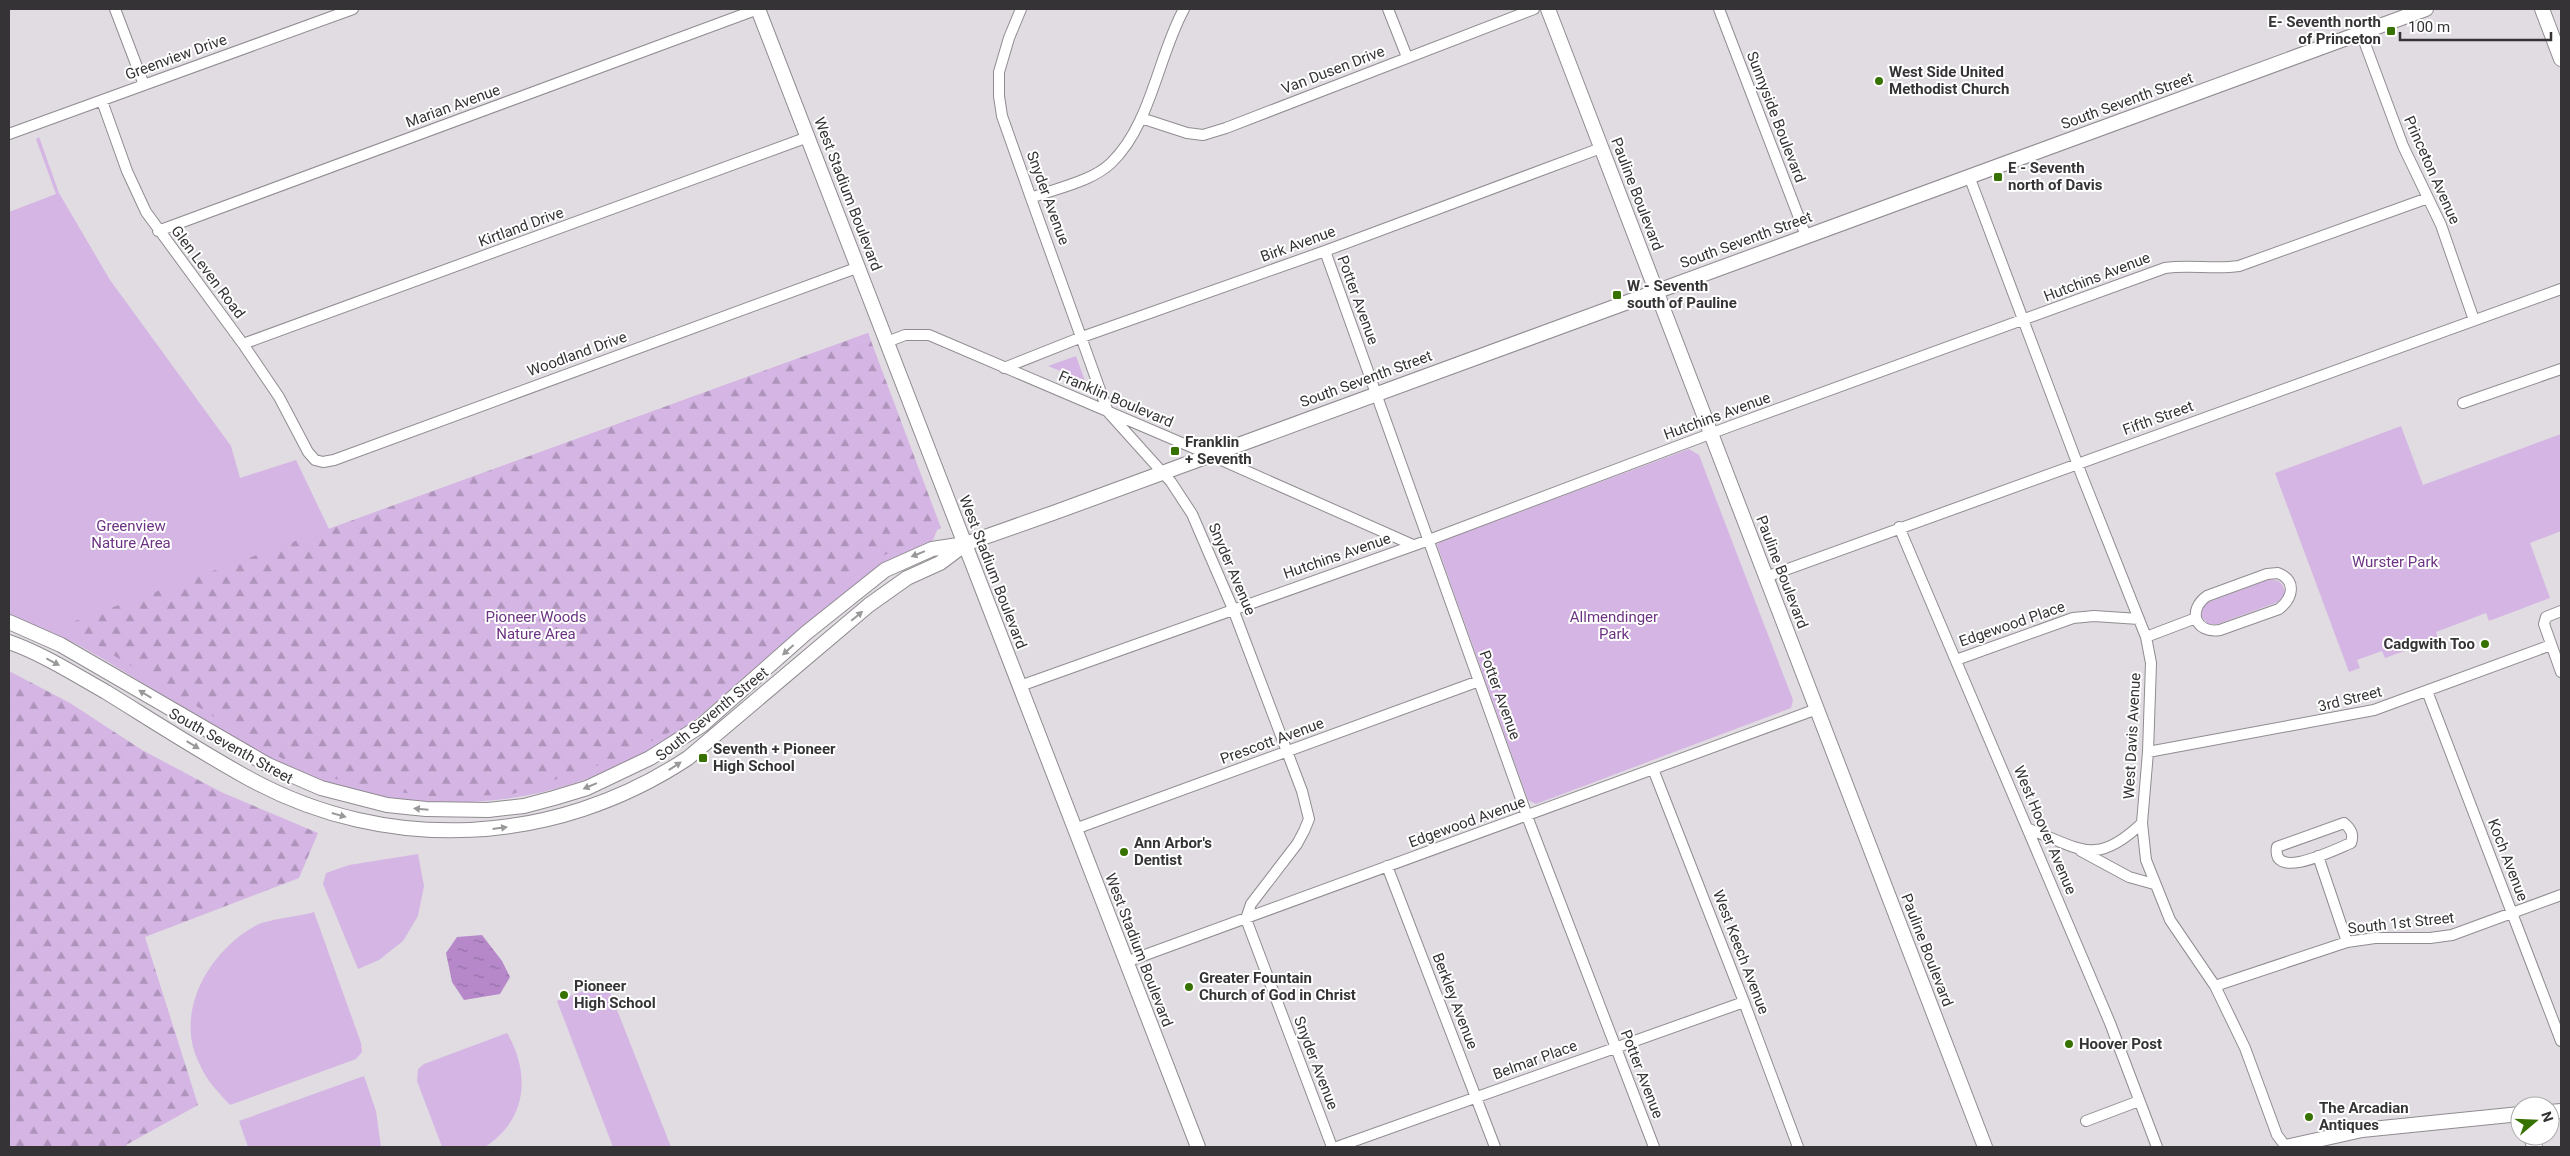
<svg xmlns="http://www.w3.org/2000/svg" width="2570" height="1156" viewBox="0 0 2570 1156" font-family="Roboto,sans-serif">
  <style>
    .green { fill: #d5b5e4 }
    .forest { fill: url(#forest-firs) }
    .water { fill: url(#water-ripples) }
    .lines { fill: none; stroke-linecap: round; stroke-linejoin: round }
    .street-casing { stroke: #908c91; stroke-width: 12 }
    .secondary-casing { stroke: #908c91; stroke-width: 16 }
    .street { stroke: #fff; stroke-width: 10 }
    .secondary { stroke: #fff; stroke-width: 14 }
    .oneway { fill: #9a999a }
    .poi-dot { fill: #377100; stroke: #fff; stroke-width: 2 }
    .labels { text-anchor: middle; stroke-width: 4; stroke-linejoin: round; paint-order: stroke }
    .poi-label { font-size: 15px; font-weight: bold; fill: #353335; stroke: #fff; text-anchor: start }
    .street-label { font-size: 15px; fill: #353335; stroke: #fff }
    .park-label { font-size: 15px; fill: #6c3382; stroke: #fff }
  </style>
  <defs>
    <pattern id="forest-firs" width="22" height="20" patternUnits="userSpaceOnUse" patternTransform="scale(1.25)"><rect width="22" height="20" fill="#d5b5e4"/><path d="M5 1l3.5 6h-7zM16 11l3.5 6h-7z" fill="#ae94ba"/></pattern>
    <pattern id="water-ripples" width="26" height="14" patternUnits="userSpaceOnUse" patternTransform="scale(1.25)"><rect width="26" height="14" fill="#b688ca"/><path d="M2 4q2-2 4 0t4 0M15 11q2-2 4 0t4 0" fill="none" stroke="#9570a5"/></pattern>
  </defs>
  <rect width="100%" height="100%" fill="#e0dce2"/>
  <!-- green -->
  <path class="green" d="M39,137L59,193L110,280L231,446L240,478L296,460L329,529L868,333L938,528L933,540L894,558L864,579C822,611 781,646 740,681C717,701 694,722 668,739C551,815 402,822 277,763C208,731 147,682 80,646C57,634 33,625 9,615V212L56,194L36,139Z
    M1076,356L1085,381L1048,366Z
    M2401,426L2423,485L2561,434V531L2530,543L2550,598L2489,621L2486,613L2436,632L2438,639L2385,658L2382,651L2357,660L2360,668L2349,672L2275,473Z
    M1689,449L1699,455L1793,700L1791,708L1536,804L1528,800L1437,545L1439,542Z
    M2268,580C2278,579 2284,583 2285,594L2278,602L2218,624H2208L2202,617V608L2206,603Z
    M418,854L424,886L418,916L403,941L379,960L358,969L323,884L326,873L349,865Z
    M314,912L361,1043L362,1052L356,1059L230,1105C218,1092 207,1081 200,1065C173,1014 208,952 255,926C267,919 298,917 314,912Z
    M606,982L671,1147H613L557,1001Z
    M507,1033C531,1074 527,1120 485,1147H442L417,1081L418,1069L424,1064Z
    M364,1076L376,1111L381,1147H248L239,1121Z"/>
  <!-- forest -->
  <path class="forest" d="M868,333L941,528L874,560L794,623L725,690L680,727L614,760L509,795L429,796L355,786L283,759L64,625Z
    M9,671L70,703L142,750L221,792L318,833L299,878L145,937L198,1105L126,1145L127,1147H9Z"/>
  <!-- water -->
  <path class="water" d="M482,935L502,961L510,977L500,994L464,1000L452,982L446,953L457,937Z"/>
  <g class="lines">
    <defs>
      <path id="street" d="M115,9L144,85
        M1021,9L1009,38L999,72V96L1002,116L1031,198L1108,412L1171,482L1192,514L1233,609L1302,791L1309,819L1304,831L1297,844L1251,904L1246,919L1332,1147
        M1388,9L1407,57
        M1719,9L1806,236
        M2361,33L2403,146L2441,225L2474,320
        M102,101L127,171L146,212L243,344L279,397L308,452L315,460L323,462L334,460L859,267
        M1141,118L1187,133L1203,135L1226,128L1534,9
        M9,134L353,9
        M1969,176L2082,476L2146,637L2151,663L2148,752L2142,823L2146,860L2170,920L2215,986L2245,1048L2277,1135L2286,1147
        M1031,198C1056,188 1091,182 1111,163C1151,125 1158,56 1184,9
        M158,231L758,9
        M1325,251L1530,824L1654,1147
        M887,342L905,335H929L1210,455L1413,545
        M243,344L808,137
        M1004,368L1082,337L1325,251L1601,148
        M2463,403L2561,369
        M1899,527L2110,1023L2157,1147
        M2278,573C2297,581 2293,598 2279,609L2220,630C2195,634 2187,610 2207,596L2267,574Z
        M1766,577L2561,289
        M2561,611L2546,617L2544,624L2561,672
        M2146,637L2196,618
        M1956,660L2073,618L2094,616L2139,619
        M1020,686L1429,540L1731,426L2165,268C2190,264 2214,270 2239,266L2428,198
        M2427,691L2561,1041
        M2148,752L2374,710L2551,645
        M1653,769L1744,1002L1798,1147
        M2344,823C2351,829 2354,834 2351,843C2336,849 2271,882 2277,847Z
        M1075,829L1479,681
        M2029,829C2081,849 2096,867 2142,823
        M2081,851L2129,877L2154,884
        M2318,856L2347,942
        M1387,866L1495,1147
        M1126,962L1817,709
        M2215,986L2347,942L2375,938H2430L2452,935L2561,895
        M2086,1121L2139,1101
        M1337,1147L1744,1002"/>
      <path id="secondary" d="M758,9L1198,1147
        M1548,9L1985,1147
        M2542,9L2561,59
        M9,622L61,645L268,765L321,788L387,805L426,809L488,810L524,806L554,798L587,788L650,758L702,725L806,633L885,570L932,549L965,544L1053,513L2426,9
        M9,642C43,654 74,674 106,692C153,721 199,751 248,778C388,855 555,846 688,758L869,605L907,578L940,563L964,545
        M2550,1112L2561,1111
        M2530,1136L2535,1147
        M2286,1147L2362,1130L2520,1114"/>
    </defs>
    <!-- street casing -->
    <use href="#street" class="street-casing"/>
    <!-- secondary casing -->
    <use href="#secondary" class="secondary-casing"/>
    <!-- street -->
    <use href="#street" class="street"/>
    <!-- secondary -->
    <use href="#secondary" class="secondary"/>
  </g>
  <!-- one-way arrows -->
  <defs><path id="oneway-solid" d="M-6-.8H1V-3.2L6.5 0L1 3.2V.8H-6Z" transform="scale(1.25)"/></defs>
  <g class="oneway">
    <use href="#oneway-solid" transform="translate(918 554) rotate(158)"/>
    <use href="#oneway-solid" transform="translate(857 616) rotate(-40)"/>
    <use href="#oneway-solid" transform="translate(788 650) rotate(138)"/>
    <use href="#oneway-solid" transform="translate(53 662) rotate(28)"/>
    <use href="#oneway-solid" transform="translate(145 694) rotate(-149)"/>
    <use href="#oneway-solid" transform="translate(193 745) rotate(31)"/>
    <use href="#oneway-solid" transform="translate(675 766) rotate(-33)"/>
    <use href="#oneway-solid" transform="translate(590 786) rotate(157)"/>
    <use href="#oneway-solid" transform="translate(421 809) rotate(-175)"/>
    <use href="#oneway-solid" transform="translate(339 815) rotate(16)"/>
    <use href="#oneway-solid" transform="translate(500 828) rotate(-7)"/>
  </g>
  <!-- markers -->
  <g class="poi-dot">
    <rect x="2386" y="26" width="10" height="10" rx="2.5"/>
    <circle cx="1879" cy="81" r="5"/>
    <rect x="1993" y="172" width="10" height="10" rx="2.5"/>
    <rect x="1612" y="290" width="10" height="10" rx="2.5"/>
    <rect x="1170" y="446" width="10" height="10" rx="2.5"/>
    <circle cx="2485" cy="644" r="5"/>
    <rect x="698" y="753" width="10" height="10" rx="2.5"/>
    <circle cx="1124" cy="852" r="5"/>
    <circle cx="1189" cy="987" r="5"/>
    <circle cx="564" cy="995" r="5"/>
    <circle cx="2069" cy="1044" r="5"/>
    <circle cx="2309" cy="1117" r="5"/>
  </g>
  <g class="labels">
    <!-- poi labels -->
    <g class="poi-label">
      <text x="2381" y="27" text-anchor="end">E- Seventh north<tspan x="2381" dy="17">of Princeton</tspan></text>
      <text x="1889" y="77">West Side United<tspan x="1889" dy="17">Methodist Church</tspan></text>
      <text x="2008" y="173">E - Seventh<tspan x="2008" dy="17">north of Davis</tspan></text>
      <text x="1627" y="291">W - Seventh<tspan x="1627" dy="17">south of Pauline</tspan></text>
      <text x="1185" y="447">Franklin<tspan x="1185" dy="17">+ Seventh</tspan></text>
      <text x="2475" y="649" text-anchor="end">Cadgwith Too</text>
      <text x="713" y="754">Seventh + Pioneer<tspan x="713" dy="17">High School</tspan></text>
      <text x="1134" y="848">Ann Arbor's<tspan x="1134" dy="17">Dentist</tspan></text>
      <text x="1199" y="983">Greater Fountain<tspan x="1199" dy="17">Church of God in Christ</tspan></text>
      <text x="574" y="991">Pioneer<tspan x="574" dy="17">High School</tspan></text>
      <text x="2079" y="1049">Hoover Post</text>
      <text x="2319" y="1113">The Arcadian<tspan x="2319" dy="17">Antiques</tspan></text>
    </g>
    <!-- street labels -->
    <g class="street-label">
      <text transform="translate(176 57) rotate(-20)" y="5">Greenview Drive</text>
      <text transform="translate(1333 70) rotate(-21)" y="5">Van Dusen Drive</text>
      <text transform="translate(2127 101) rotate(-20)" y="5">South Seventh Street</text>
      <text transform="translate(453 106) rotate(-20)" y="5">Marian Avenue</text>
      <text transform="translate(1776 117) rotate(69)" y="5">Sunnyside Boulevard</text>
      <text transform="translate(2432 170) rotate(66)" y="5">Princeton Avenue</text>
      <text transform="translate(848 194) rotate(69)" y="5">West Stadium Boulevard</text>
      <text transform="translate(1637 194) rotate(69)" y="5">Pauline Boulevard</text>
      <text transform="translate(1048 198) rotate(70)" y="5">Snyder Avenue</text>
      <text transform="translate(521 227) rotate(-20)" y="5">Kirtland Drive</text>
      <text transform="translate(1746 240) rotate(-20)" y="5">South Seventh Street</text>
      <text transform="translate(1298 244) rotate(-20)" y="5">Birk Avenue</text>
      <text transform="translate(208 272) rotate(53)" y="5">Glen Leven Road</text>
      <text transform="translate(2097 277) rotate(-21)" y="5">Hutchins Avenue</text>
      <text transform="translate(1358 300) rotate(70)" y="5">Potter Avenue</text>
      <text transform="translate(577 354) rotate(-20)" y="5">Woodland Drive</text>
      <text transform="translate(1366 379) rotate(-20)" y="5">South Seventh Street</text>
      <text transform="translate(1116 399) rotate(23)" y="5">Franklin Boulevard</text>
      <text transform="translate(1717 416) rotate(-20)" y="5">Hutchins Avenue</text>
      <text transform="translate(2158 418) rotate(-20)" y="5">Fifth Street</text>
      <text transform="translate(1337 556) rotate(-19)" y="5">Hutchins Avenue</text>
      <text transform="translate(1232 569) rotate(67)" y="5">Snyder Avenue</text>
      <text transform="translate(993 572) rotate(69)" y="5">West Stadium Boulevard</text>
      <text transform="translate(1782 572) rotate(69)" y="5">Pauline Boulevard</text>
      <text transform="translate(2012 624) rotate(-19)" y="5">Edgewood Place</text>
      <text transform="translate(1500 695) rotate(70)" y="5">Potter Avenue</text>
      <text transform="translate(2350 699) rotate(-14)" y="5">3rd Street</text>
      <text transform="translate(712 714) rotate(-39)" y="5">South Seventh Street</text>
      <text transform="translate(2132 736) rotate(-87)" y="5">West Davis Avenue</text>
      <text transform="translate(1272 741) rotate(-20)" y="5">Prescott Avenue</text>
      <text transform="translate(231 746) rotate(29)" y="5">South Seventh Street</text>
      <text transform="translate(1467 822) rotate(-20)" y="5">Edgewood Avenue</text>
      <text transform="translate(2045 830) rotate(67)" y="5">West Hoover Avenue</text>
      <text transform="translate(2508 860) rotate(69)" y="5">Koch Avenue</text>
      <text transform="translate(2401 923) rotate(-6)" y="5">South 1st Street</text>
      <text transform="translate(1139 950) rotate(69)" y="5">West Stadium Boulevard</text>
      <text transform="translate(1927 950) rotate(69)" y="5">Pauline Boulevard</text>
      <text transform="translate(1741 952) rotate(69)" y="5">West Keech Avenue</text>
      <text transform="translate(1455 1001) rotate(69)" y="5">Berkley Avenue</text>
      <text transform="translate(1535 1060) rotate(-20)" y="5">Belmar Place</text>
      <text transform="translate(1316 1063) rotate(69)" y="5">Snyder Avenue</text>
      <text transform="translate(1642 1074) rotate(69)" y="5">Potter Avenue</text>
    </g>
    <!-- park labels -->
    <g class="park-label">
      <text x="131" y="531">Greenview<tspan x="131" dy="17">Nature Area</tspan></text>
      <text x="2395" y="567">Wurster Park</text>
      <text x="536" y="622">Pioneer Woods<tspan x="536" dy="17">Nature Area</tspan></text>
      <text x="1614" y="622">Allmendinger<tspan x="1614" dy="17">Park</tspan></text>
    </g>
  </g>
  <!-- border -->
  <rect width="2570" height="1156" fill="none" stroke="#353335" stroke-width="20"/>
  <!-- north arrow -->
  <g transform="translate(2535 1121) rotate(71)"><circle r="24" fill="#ffffff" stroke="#aeadae"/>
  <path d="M0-4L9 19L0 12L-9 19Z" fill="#377100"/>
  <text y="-8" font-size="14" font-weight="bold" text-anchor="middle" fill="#353335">N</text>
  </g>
  <!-- scale -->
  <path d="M2400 32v8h151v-8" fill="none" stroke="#353335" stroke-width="2.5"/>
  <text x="2408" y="32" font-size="15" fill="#353335" stroke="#ffffff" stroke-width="4" paint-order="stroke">100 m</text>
</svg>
